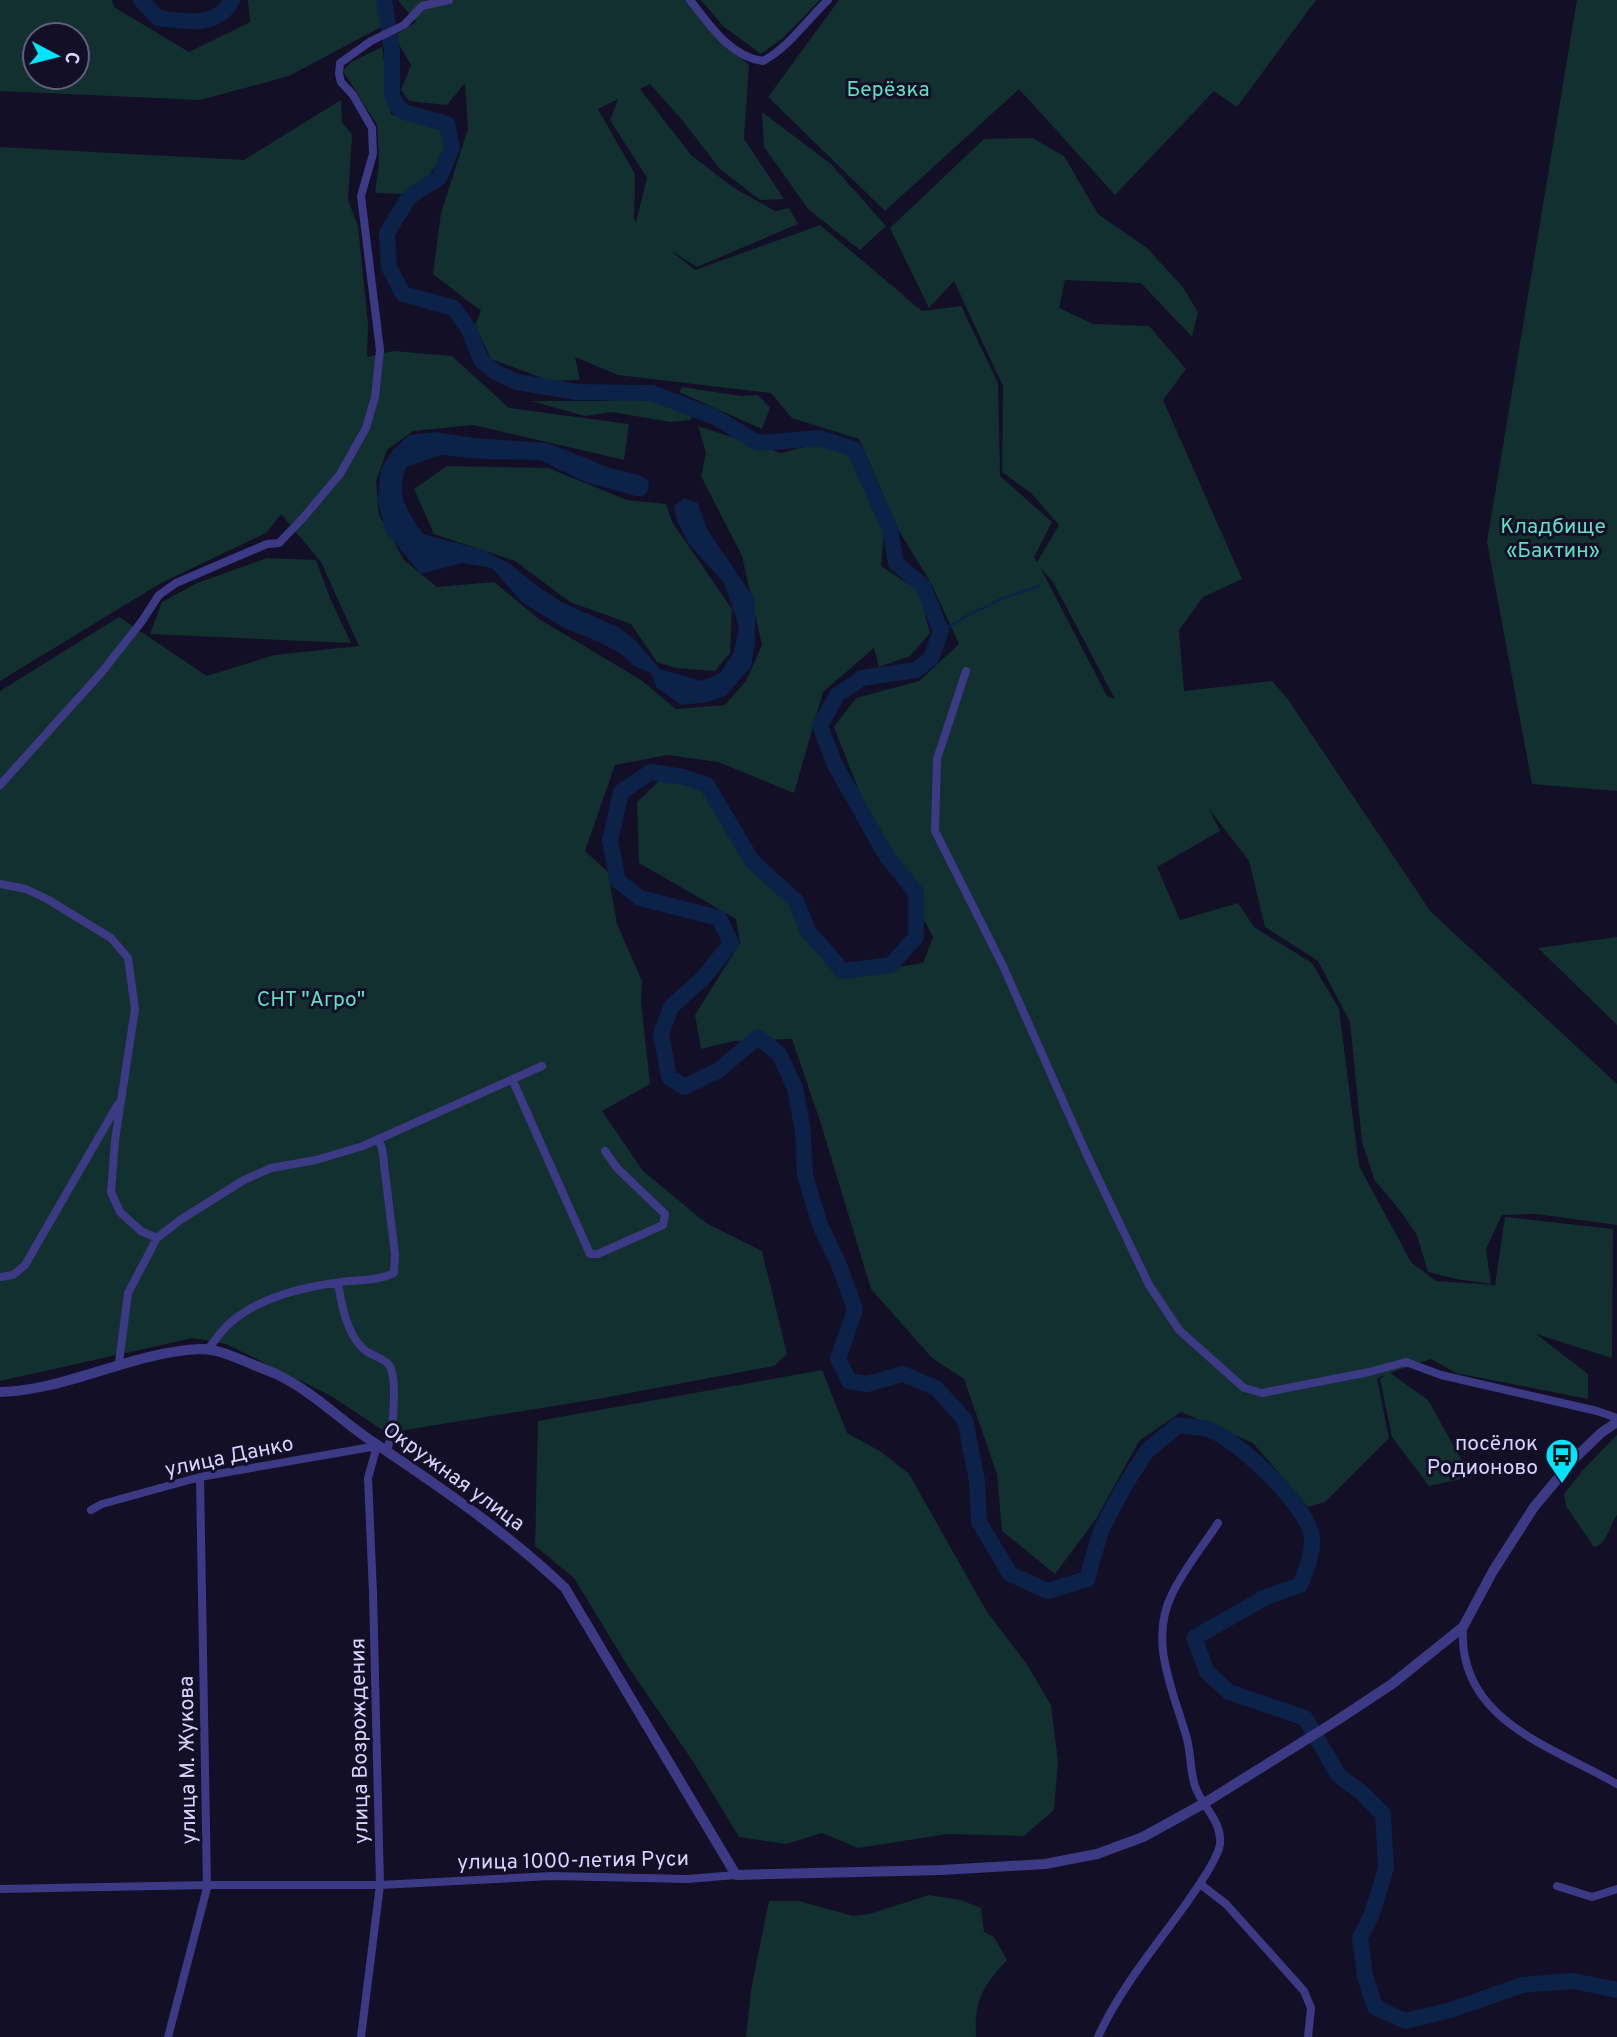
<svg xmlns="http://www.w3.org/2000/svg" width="1617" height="2037" viewBox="0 0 1617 2037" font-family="Overpass,sans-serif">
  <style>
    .green { fill: #12302f; fill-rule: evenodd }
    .water { fill: #0c2248 }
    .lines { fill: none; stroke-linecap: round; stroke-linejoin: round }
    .stream { stroke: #0c2248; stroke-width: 2.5 }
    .river { stroke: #0c2248; stroke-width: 16 }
    .minor { stroke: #3d3a85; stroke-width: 8 }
    .tertiary { stroke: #3d3a85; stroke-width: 10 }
    .labels { text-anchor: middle; stroke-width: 6; stroke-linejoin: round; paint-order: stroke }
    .park-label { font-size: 21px; fill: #5fe0c0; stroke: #130f26 }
    .poi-label { font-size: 21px; fill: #d9d4ff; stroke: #130f26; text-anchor: end }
    .street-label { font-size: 21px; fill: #d9d4ff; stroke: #130f26 }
  </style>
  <rect width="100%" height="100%" fill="#130f26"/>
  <!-- green -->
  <path class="green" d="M0,0H112L114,7L189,52L250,22L248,0H377L381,27L289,76L200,100L0,91ZM77,35V77H35V35Z
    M398,0H688L714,35L749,65L744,139L784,199L760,200L720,169L683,121L650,84L640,89L691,155L734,188L775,211L789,208L798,224L697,267L670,250L695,270L820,225L922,311L961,306L998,383L1000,476L1052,522L1034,557L1037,562L1059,525L1031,493L1002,472L1003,386L954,281L929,308L890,228L984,139L1032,138L1064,156L1098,214L1147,248L1182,286L1198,312L1192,337L1141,283L1065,280L1059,308L1093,324L1149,326L1186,369L1163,400L1242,579L1203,597L1179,630L1184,691L1272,681L1287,698L1431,912L1617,1084V1225L1536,1214L1502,1215L1486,1249L1491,1284L1456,1279L1428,1272L1417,1235L1398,1208L1375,1181L1362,1142L1350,1022L1318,961L1265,927L1249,861L1209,809L1220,831L1157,867L1180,920L1238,903L1254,927L1312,963L1339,1009L1359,1166L1411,1262L1436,1281L1495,1285L1505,1217L1613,1229L1612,1358L1536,1334L1588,1374V1399L1456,1373L1431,1359L1390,1373L1428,1400L1471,1477L1429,1486L1392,1437L1380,1379L1386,1375L1377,1378L1389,1438L1325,1502L1308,1507L1253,1443L1181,1412L1139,1441L1096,1519L1055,1574L1002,1531L997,1474L964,1379L932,1358L871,1289L820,1121L792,1039L734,1041L701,1049L695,1015L740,943L736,919L639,863L637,802L661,779L702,788L730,830L790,897L839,977L923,963L933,937L866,809L834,727L856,698L919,681L959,644L931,583L899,531L859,439L792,418L771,393L618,375L575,357L580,380L551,381L491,359L475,325L481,311L433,274L441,213L468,129L465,83L447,105L409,101L401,90L411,65L394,36L416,22ZM618,99L610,120L647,178L636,222L634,220L635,174L598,109ZM1040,567L1053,582L1115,699L1107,696Z
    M701,0H820L783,38L761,54L723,26Z
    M839,0H1316L1237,107L1214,91L1115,195L1019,89L885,211L768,97Z
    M1577,0H1617V791L1532,784L1487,542Z
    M382,47L391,114L445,129L443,154L426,180L403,194L375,193L379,163L377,125L343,71L351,62Z
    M341,100L342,123L352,134L348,200L358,226L368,323L367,357L393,351L452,356L509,408L629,424L624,460L473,425L413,431L387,450L376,481L379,515L404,560L437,587L494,582L539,619L641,680L676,709L725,705L746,681L762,645L742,556L701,476L706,453L698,426L781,453L819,443L851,454L884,530L881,566L919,591L930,633L910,656L879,667L874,648L823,692L794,793L718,762L667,755L615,765L585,851L608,872L617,924L642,981L641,1002L650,1084L602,1111L643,1171L706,1223L762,1251L787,1354L774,1366L603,1398L387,1433L331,1396L226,1344L193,1338L0,1381V691L119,617L207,676L274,655L359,646L321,562L281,514L266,533L161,583L0,681V147L244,160Z
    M762,112L831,164L886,226L860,250L809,210L764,147Z
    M682,387L741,396L758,395L770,408L762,429L679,392Z
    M650,398L692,415L691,420L670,422L612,412L585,416L531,401H603Z
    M447,466L548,468L627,500L666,504L672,522L732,609L730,653L715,671L676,668L657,662L631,624L570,602L515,561L434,534L414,489Z
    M267,558L316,560L330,598L351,643L150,634L162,602L197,583Z
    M1617,937V1025L1538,948Z
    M822,1370L847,1433L880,1451L909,1474L987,1612L1026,1663L1051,1705L1058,1762L1054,1810L1024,1836L947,1834L858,1848L822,1833L786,1844L739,1837L694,1763L627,1665L574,1578L535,1546L538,1421Z
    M1617,1435V1515C1609,1526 1607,1545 1594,1547L1566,1506L1564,1494L1582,1471Z
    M929,1895L961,1900L981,1908L984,1932L994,1937L1007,1960C983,1986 974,2000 976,2037H746L751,1990L769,1901H799L853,1916L869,1914Z"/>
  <!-- water -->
  <path class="water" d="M436,432L475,438L548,443L610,468L639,475L649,481L648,491L643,496H636L585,482L540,460L483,459L441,455L406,467C396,497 406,509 423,534L483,550L510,564L532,582L561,602L620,628L634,639L660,669L701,681L720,673L734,652L739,626L724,583L689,544L677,521L674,506L684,498L698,503L707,529L755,600V643L751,667L725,696L707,702L682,705L657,688L651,673L634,666L620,653L599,642L564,628L522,602L492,568L462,563L421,574L386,532L378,500L381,469L393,450L409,435Z"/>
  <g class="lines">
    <!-- stream -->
    <path class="stream" d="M941,631L977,610C988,609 994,600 1004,598C1016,594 1026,591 1038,586"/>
    <!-- river -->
    <path class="river" d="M141,0L158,18C185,21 217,29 232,0
      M384,0L392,50V95L397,106L404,112L447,124L452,148L439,178L409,197L387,233L389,267L403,294L454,308L469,330L481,360L495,372L517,382L577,392L652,393L715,417L758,443L820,438L854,449L890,529L896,563L923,586L941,631L931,658L916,670L862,678L837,695L820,726L835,765L886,855L916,893V937L891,965L843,971L808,931L796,901L752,861L707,785L684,777L651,772L621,792L610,841L618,881L640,898L719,918L731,943L704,977L671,1007L661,1034L669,1077L684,1087L719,1070L758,1037L779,1054L795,1088L803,1132L805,1175L820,1225L839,1265L855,1309L838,1359L849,1381L867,1384L903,1374L936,1388L965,1420L977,1481L979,1522L1010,1574L1048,1591L1087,1579L1101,1530L1125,1485L1147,1451L1178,1425C1188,1427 1201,1426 1210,1430C1238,1440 1310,1508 1312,1538C1313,1554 1306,1571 1300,1585L1264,1598L1194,1638L1207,1672L1229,1692L1305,1718L1339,1776L1360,1791L1383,1814L1386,1868L1372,1914L1360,1938L1365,1976L1375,2007L1405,2021L1451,2010L1522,1985L1573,1981L1617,1990"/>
    <!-- minor -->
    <path class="minor" d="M690,0C709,24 730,57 763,61C789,47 806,21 828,0
      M966,671L937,759L935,831L1003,966L1086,1153L1149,1285L1179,1330L1244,1388L1262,1393L1369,1372L1406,1362L1441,1375L1597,1411L1617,1418
      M0,785L101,673L142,621L159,595L176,583L267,544L279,543L303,518L340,474L366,428L375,397L380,350L361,196L373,154L372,128L353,95L341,82L339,74L340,63L371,41L404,25L422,6L449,0
      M0,884L26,889L47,899L111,938L128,958L135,1009L115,1140L111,1192L120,1212L141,1231L157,1238
      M512,1079L590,1254H598L663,1225L665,1214L617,1168L605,1151
      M0,1277L13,1275L25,1265L118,1104
      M338,1283C341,1304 348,1338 366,1351C373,1356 385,1359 389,1365C398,1378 393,1435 387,1450
      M208,1349C215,1341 221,1331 229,1324C258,1297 303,1287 341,1282C358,1280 378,1281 394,1273L395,1254L382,1148L378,1139
      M119,1363L128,1293L157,1238L180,1220L244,1180L271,1168L316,1160L363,1146L542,1066
      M91,1510L102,1504L200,1477L377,1446L368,1478L373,1593L380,1885L361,2037
      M1463,1627C1457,1720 1551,1746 1617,1784
      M1200,1884L1226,1904L1304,1991L1311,2008L1308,2037
      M1557,1886L1592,1897L1617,1889
      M0,1889L207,1885H380L552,1876L688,1879L736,1875
      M168,2037L207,1888L200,1477
      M1098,2037C1119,1990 1153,1950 1183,1908C1193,1894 1218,1860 1220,1844C1222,1820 1202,1807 1195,1786C1190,1771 1191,1754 1187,1739C1174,1692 1148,1642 1172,1594C1184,1569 1203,1546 1218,1523"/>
    <!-- tertiary -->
    <path class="tertiary" d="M0,1392C69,1390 131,1352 201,1349C215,1349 229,1355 242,1360C253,1365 265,1369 276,1374C313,1391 342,1422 376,1444C441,1488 508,1533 565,1588L736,1875L942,1870L1045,1864L1097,1854L1143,1837L1203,1804L1336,1721L1392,1684L1463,1627L1493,1571L1534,1507L1575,1458L1601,1433L1617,1422"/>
  </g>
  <!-- icons -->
  <defs>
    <symbol id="bus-pin" viewBox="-11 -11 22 30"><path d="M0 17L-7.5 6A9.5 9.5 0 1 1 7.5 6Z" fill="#00e5ff" stroke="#130f26"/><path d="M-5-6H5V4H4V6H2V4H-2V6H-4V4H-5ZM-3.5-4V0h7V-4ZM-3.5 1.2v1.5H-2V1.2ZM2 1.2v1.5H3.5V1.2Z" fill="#111"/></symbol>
  </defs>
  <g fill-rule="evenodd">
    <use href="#bus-pin" x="1543" y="1436" width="38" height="52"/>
  </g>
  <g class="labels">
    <!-- park labels -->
    <g class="park-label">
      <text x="888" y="96">Берёзка</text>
      <text x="1553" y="533">Кладбище<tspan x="1553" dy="24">«Бактин»</tspan></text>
      <text x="311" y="1006">СНТ "Агро"</text>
    </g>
    <!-- poi labels -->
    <g class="poi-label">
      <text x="1538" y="1450">посёлок<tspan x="1538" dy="24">Родионово</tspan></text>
    </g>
    <!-- street labels -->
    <g class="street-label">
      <text transform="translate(229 1456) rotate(-12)" y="7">улица Данко</text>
      <text transform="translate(454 1476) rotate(36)" y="7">Окружная улица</text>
      <text transform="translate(359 1741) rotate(-91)" y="7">улица Возрождения</text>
      <text transform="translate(187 1760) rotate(-91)" y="7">улица М. Жукова</text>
      <text transform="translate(573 1860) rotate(-1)" y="7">улица 1000-летия Руси</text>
    </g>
  </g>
  <!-- north arrow -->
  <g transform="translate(56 56) rotate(97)"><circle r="33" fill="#130f26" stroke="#625e7d" stroke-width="2"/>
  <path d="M0-5L12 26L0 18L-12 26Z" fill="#00e5ff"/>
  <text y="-10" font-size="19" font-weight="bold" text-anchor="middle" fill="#d9d4ff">С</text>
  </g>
</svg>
